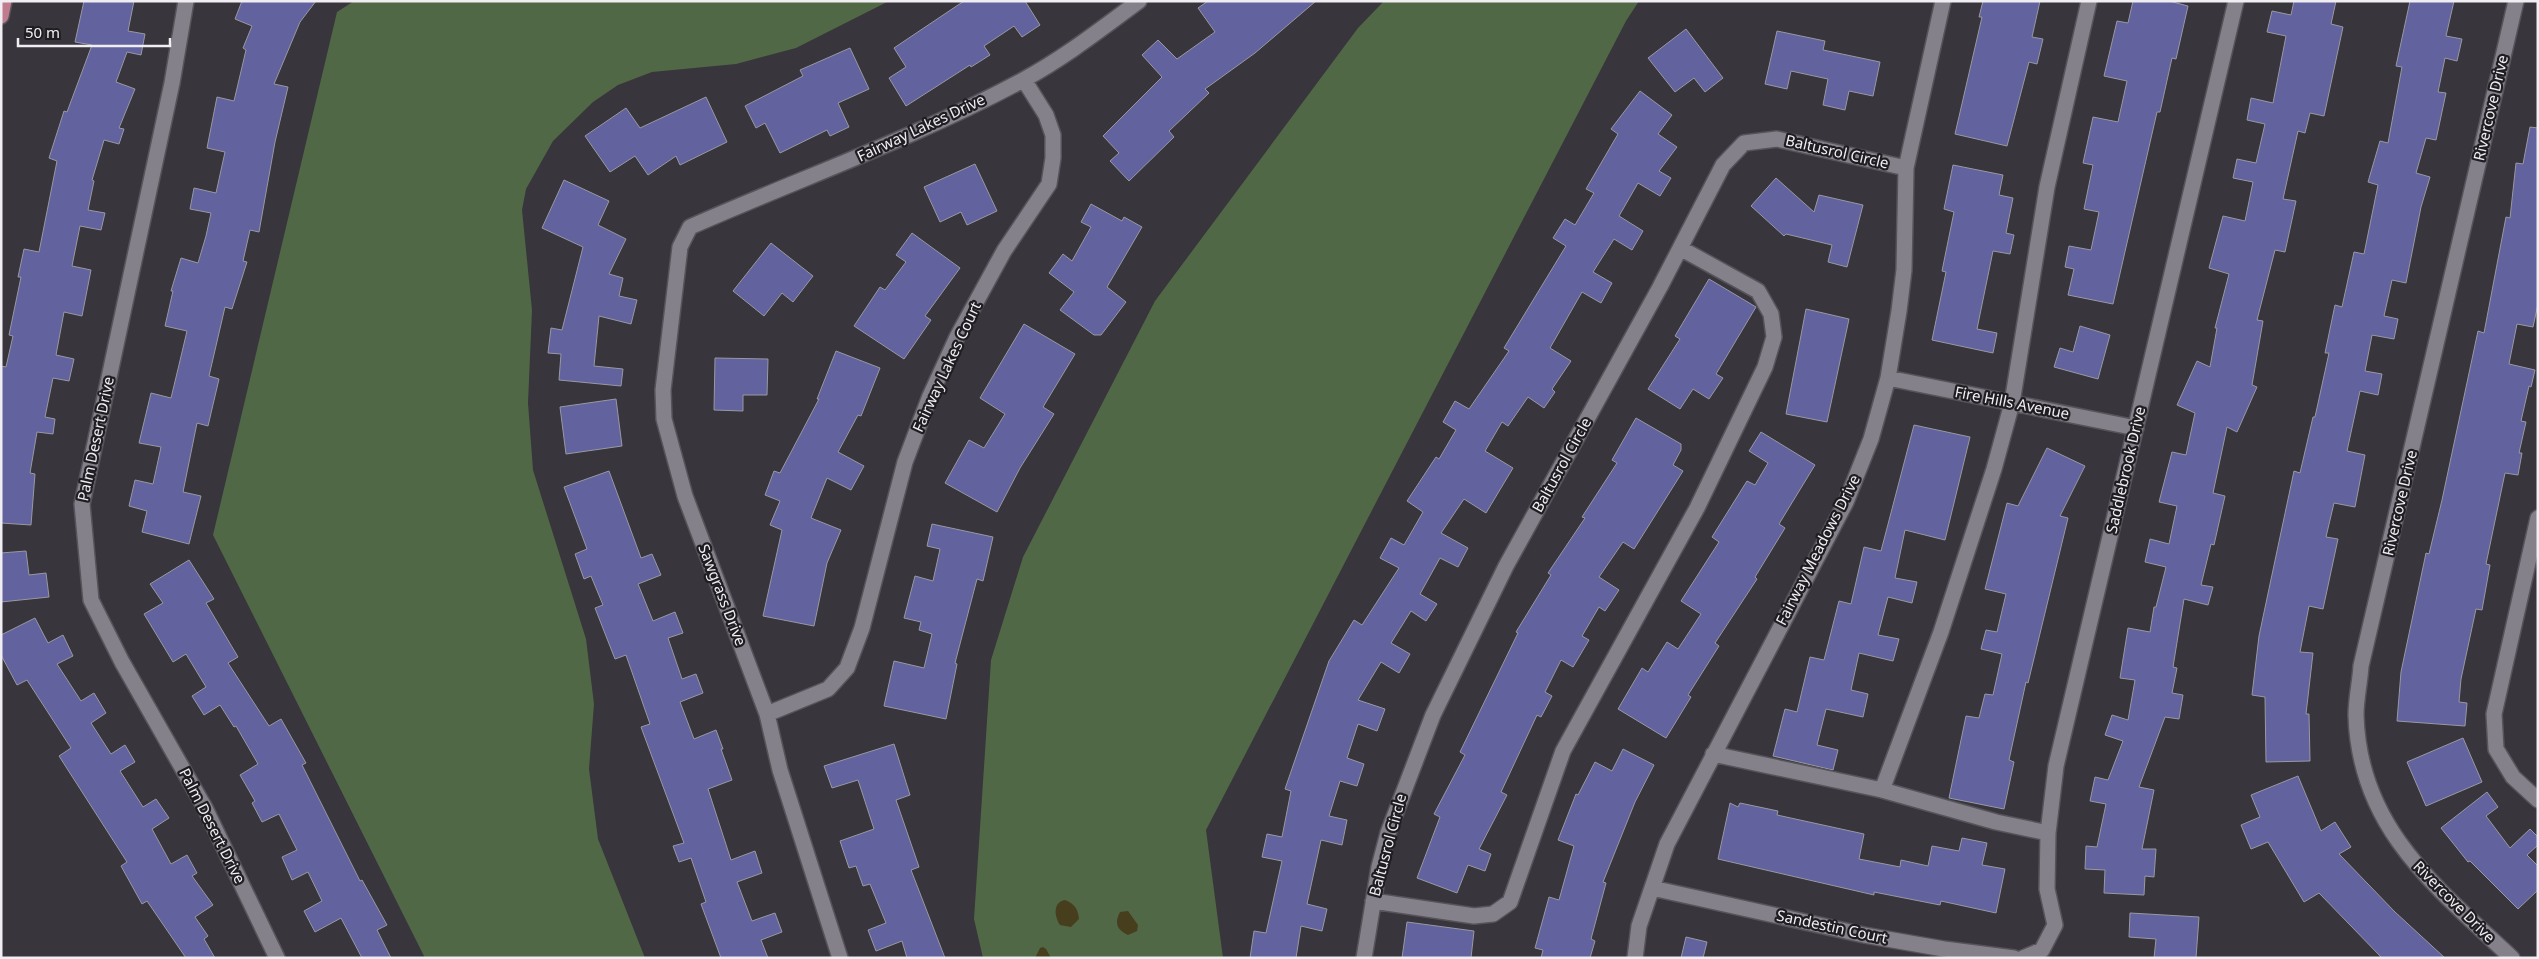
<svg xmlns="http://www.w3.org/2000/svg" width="2539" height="959" viewBox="0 0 2539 959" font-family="'Noto Sans',sans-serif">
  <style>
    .green { fill: #506845 }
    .sand { fill: #473e1e }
    .building { fill: #61629e; stroke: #9899a2 }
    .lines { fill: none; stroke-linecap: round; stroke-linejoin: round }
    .minor-casing { stroke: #56535a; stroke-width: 18 }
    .major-casing { stroke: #56535a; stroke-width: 18 }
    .minor { stroke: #85818a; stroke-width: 15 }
    .major { stroke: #c07c8c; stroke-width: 15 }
    .labels { text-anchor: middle; stroke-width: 4.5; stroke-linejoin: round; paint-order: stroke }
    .street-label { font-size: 15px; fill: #f0eef2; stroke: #1f1d21 }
  </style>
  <rect width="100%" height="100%" fill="#38353d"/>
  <!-- green -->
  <path class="green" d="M354,1H889L796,48L736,64L652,72L618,85L593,102L553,141L526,189L522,210L532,310L528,403L533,470L586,639L594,704L589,769L598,839L645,958H425L213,535L337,12Z
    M1384,1H1639L1626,21L1206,830L1223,958H983L974,919L991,660L1023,557L1155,301L1358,28Z"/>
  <!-- sand -->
  <path class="sand" d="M1065,900C1075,904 1078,909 1079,919L1071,927L1060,925C1054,916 1053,902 1065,900Z
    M1128,911L1138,925L1137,931L1128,935C1117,930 1114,923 1120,912Z
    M1043,947L1046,949L1051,958H1035L1040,948Z"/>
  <!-- building -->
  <path class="building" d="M84,1H134L128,31L145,34L141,55L127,52L116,82L135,89L119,128L124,129L119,144L104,140L92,180L94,181L88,210L105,213L101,230L80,226L72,266L91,270L82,316L64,312L56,355L74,359L69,381L53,378L45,417L55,419L53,434L37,432L30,473L35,474L31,525L1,523V366L6,367L13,336L9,335L21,277H18L24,249L39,252L57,161L49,158L64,111L67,112L92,45L75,42Z
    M242,1H316L300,22L274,84L288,87L275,142L259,232L250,230L243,261L247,262L232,309L225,307L209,376L219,379L208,426L197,423L183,492L201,496L189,544L142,532L147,511L129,506L135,480L153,484L161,447L139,443L151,393L171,398L178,369L187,331L165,326L173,291H171L181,258L198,263L206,236L211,213L190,209L194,188L216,193L225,152L207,148L217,97L234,101L246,50L243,48L252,26L235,19Z
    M964,1H1025L1040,25L1022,37L1014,26L984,46L990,55L971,67L970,65L906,106L889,78L906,67L894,48Z
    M1208,1H1316L1255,53L1205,89L1209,93L1169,131L1174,137L1129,181L1110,161L1119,153L1103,136L1162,77L1142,55L1158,40L1177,59L1215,32L1198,8Z
    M1983,1H2040L2032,37L2043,39L2037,64L2029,62L2007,146L1955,134L1982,17H1979Z
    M2133,1H2169L2188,6L2176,59L2172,58L2160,112H2157L2113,304L2068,295L2074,269L2065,267L2069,246L2091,250L2099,212L2084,209L2093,165L2083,163L2093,117L2118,122L2127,81L2104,76L2117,21L2128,23Z
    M2294,1H2336L2331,24L2343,27L2324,116L2310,113L2305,133L2298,131L2283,199L2296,201L2285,252L2275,250L2257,320L2263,321L2252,385L2257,387L2237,432L2227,427L2213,493L2225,496L2214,545L2211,544L2201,585L2213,587L2208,605L2184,599L2173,667L2177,668L2172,693L2183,695L2179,719L2165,717L2139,787L2154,790L2142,849H2156L2154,877L2145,876L2144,895L2104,893L2105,870L2085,869L2086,846L2097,847L2106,804L2090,801L2095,777L2108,780L2123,741L2105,735L2112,715L2128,720L2135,680L2120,678L2128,628L2150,632L2154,607H2156L2166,567L2145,562L2150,539L2169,544L2177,506L2159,502L2172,452L2186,455L2195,413L2177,405L2197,361L2210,367L2217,328H2215L2229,274L2209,268L2223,216L2245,221L2253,182L2233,178L2237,159L2256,163L2265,124L2247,120L2251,98L2273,103L2286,36L2267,32L2272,11L2291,15Z
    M2410,1H2454L2446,36L2462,39L2457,61L2445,58L2438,92L2446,93L2436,140L2426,138L2416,173L2430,177L2421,207L2406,283L2392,280L2384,316L2398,319L2394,339L2372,335L2365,371L2382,374L2378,395L2360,391L2347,451L2365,455L2355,507L2334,503L2326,537L2338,539L2323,609L2309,606L2300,652L2313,653L2306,714H2309L2310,761L2266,762L2265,697L2252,695L2259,636L2294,471L2300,473L2313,417H2315L2329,353H2325L2335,305L2342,307L2354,252L2364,254L2378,185L2368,182L2380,141L2388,143L2402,67L2396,66Z
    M1686,29L1723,78L1705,92L1694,78L1675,92L1648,58Z
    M1777,31L1825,41L1823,50L1880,62L1873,96L1849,91L1845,110L1823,105L1828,79L1791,71L1787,89L1765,84Z
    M850,48L869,89L838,103L849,127L830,136L827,130L780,153L765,123L756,128L745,106L803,76L800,70Z
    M1640,91L1672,115L1658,134L1677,147L1659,171L1671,178L1660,196L1638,183L1619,216L1643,231L1632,250L1614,239L1593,272L1612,283L1601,303L1582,292L1550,348L1571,361L1552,389L1555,392L1544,408L1528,397L1508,426L1502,422L1485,451L1513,468L1486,513L1464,499L1441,533L1468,548L1458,567L1440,558L1420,594L1437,604L1426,621L1411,611L1391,643L1410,654L1399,673L1381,662L1358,700L1385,709L1377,731L1358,724L1347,758L1364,764L1357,786L1340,781L1329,816L1347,820L1342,845L1321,840L1307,904L1327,909L1322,931L1301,926L1296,958H1250L1254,931L1266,933L1282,861L1262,857L1267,834L1282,837L1291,791L1285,789L1329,661L1354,620L1362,625L1399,568L1380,558L1391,538L1404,545L1423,512L1407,501L1436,457L1439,459L1456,430L1443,422L1455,401L1469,409L1509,351L1504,348L1566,246L1553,238L1565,219L1575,225L1594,193L1586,189L1618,134L1611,129Z
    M706,97L727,142L680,165L676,156L648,175L635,156L610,172L585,136L626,108L640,128Z
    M2530,127L2538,128V304L2533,327L2517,324L2509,364L2535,370L2531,387L2529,386L2521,421L2526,422L2519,453H2522L2518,475L2505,473L2486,564L2490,565L2482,610L2476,609L2461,679L2459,702L2467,703L2465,726L2397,721L2401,672L2426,553L2429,554L2442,500L2478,331L2484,333L2506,217L2510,218L2516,163L2523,164Z
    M975,164L997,211L967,225L961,212L940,222L924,187Z
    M1953,165L2003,175L1999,195L2013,198L2006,233L2014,235L2010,254L1993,251L1977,329L1997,333L1993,353L1932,340L1946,272L1942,271L1954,212L1944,209Z
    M1776,178L1814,212L1819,195L1863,205L1847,267L1828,262L1832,245L1786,234L1784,236L1751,206Z
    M564,180L609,201L598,225L626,239L609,274L623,278L619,296L637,300L631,324L599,316L594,366L623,369L621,386L559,380L561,354L548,353L551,328L562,330L583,247L542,228Z
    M1091,204L1122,221L1124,217L1142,227L1107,287L1126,302L1101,335H1094L1060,310L1074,292L1049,273L1063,254L1072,261L1091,227L1081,222Z
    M912,233L960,268L925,316L931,320L904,359L854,326L880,287L885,290L906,262L896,255Z
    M771,243L813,276L793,302L782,293L764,316L733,291Z
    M1709,279L1756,307L1716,374L1723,378L1709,399L1693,389L1680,409L1648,389L1680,339L1675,336Z
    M1806,309L1849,319L1827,422L1786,414Z
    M1024,324L1075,354L1043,407L1054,414L1020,468L997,512L945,483L969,440L984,448L1005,414L980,398Z
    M2080,326L2110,335L2098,379L2054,367L2060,348L2073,352Z
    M836,351L880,368L861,416L858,415L838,452L864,466L851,490L827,478L811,518L841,530L827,563L814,626L763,616L782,530L770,525L780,501L765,495L774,471L780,473L819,399H817Z
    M715,358L768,359L767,395H743V411L714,410Z
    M616,399L622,446L566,454L560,407Z
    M1636,418L1681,444V450L1673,465L1683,471L1634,549L1623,542L1599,577L1619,590L1605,611L1599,607L1582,636L1589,640L1573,667L1561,660L1545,692L1552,696L1541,717L1537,715L1501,792L1507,795L1479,849L1491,854L1485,871L1468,865L1457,893L1417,878L1440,817L1434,814L1465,755L1460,752L1518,633L1516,632L1551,575L1548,573L1585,518L1582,517L1617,463L1612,460Z
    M1914,425L1970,437L1945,540L1905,530L1895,578L1917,582L1912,603L1888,597L1878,635L1899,639L1893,661L1859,653L1851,690L1868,694L1863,717L1826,709L1817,745L1838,750L1833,770L1773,756L1785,709L1797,712L1810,657L1824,660L1839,601L1851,604L1864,547L1881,551Z
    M1761,432L1815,465L1779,524L1785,528L1755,577L1757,579L1715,643L1719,646L1688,695L1691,697L1666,738L1618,709L1642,668L1648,672L1667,642L1678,649L1701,614L1681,601L1719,542L1712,537L1747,481L1755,485L1768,463L1749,451Z
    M2047,448L2085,466L2060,516L2068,518L2028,683L2026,682L2009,760L2014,762L2004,809L1949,798L1966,716L1979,718L1985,694L1993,695L2002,654L1981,649L1986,630L1997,632L2006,594L1985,589L2007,503L2018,506Z
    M609,471L641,558L652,554L661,575L638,584L653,621L675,612L683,633L668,638L682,679L696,674L703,693L680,702L694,739L716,730L723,749H721L732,780L708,789L731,860L755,851L762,873L737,882L752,921L775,913L782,932L761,940L768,958H721L701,904L706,902L691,858L679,862L673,846L684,843L641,727L650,724L626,655L615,659L595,608L603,605L591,576L584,579L575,554L587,549L564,487Z
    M932,524L993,537L983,581L977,579L955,663L957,664L946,719L884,706L894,661L924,668L932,634L919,630L921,622L904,618L915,576L933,581L940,549L927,546Z
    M26,551L29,575L46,573L49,597L1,602V553Z
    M189,560L214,599L206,603L238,657L228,663L269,726L281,719L306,763L302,765L360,881L362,880L387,925L377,930L391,958H362L341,918L315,932L304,911L322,901L308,872L292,880L282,857L297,850L279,814L262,822L252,803L255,801L240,775L258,764L236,726L234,727L220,705L204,715L192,696L206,687L186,654L173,662L144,614L163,603L150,584Z
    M35,618L48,643L63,635L73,656L57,664L81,701L94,693L106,713L91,723L111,754L125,745L135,762L120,771L143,807L156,799L169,818L152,829L171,864L187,855L197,873L192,876L213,905L195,917L208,936L204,939L215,958H186L147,901L142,904L121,866L127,862L59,756L71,748L27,680L17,685L1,655V635Z
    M2463,738L2482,782L2426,806L2407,762Z
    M894,744L910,795L896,800L919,867L911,870L945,958H907L902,941L876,951L868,930L886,923L870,884L863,886L856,866L849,868L840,841L874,829L858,780L832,788L824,766Z
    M1623,749L1654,765L1635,802L1603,882L1606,883L1591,939L1595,941L1590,958H1541L1543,950L1535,948L1549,897L1559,900L1574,846L1558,840L1576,794L1578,795L1595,762L1612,771Z
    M2298,776L2321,831L2335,822L2351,847L2339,854L2395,912L2445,958H2382L2319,893L2304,902L2268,842L2251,849L2241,825L2260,817L2251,795Z
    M2487,792L2498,807L2486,816L2510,848L2530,829L2538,837V845L2527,855L2538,866V890L2518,909L2470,861L2468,862L2441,828Z
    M1730,803L1738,807L1740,803L1778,811L1777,815L1864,834L1859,859L1900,867L1901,860L1928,866L1932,846L1959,851L1962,838L1987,843L1982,865L2005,869L1996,913L1941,901L1940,905L1874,892V895L1718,859Z
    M2130,913L2199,917L2196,958H2154L2156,939L2129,937Z
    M1407,922L1474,931L1471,958H1402Z
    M1686,937L1707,942L1703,958H1681Z"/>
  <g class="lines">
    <defs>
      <path id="minor" d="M186,1L172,83L82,504L91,600L122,662L205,808L277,958
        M1888,378L2136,428
        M2538,518L2494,714L2496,749L2513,777L2538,800
        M767,714L828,689L847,668L862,628L905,462L930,396L957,337L1004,251L1049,184L1053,158V135L1046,115L1024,80
        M1713,754L1882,790L1941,632L1994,469L2012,403L2047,187L2089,1
        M1882,790L1996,822L2048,833
        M1652,888L1864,935L1944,949L2014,958
        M1373,901L1474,916L1493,914L1510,902L1563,751L1697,508L1765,367L1774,337L1771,314L1758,291L1680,248
        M840,958L780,770L767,714L685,496L664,419L663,390L680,247L690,227C801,178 915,138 1023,80C1064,58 1101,29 1139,1
        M1364,958L1379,867L1388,833L1433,715L1506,566L1660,287L1723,165L1744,143L1777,139L1906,168
        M1635,958L1639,926L1667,844L1846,502L1871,439L1888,378L1899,311L1904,270L1906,168L1943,1
        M2023,958L2042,950L2055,925L2047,889L2048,833L2056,766L2236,1
        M2512,958C2436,887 2359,828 2356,715C2356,699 2360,682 2361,666L2516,1"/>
      <path id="major" d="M1,16L4,1"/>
    </defs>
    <!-- minor casing -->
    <use href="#minor" class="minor-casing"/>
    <!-- major casing -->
    <use href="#major" class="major-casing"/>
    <!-- minor -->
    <use href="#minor" class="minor"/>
    <!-- major -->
    <use href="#major" class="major"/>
  </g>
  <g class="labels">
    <!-- street labels -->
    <g class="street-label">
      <text transform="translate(2491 108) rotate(-77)" y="5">Rivercove Drive</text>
      <text transform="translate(921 128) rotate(-25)" y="5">Fairway Lakes Drive</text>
      <text transform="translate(1837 152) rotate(13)" y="5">Baltusrol Circle</text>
      <text transform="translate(947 367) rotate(-65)" y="5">Fairway Lakes Court</text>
      <text transform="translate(2012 403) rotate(11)" y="5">Fire Hills Avenue</text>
      <text transform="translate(96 439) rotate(-78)" y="5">Palm Desert Drive</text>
      <text transform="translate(1562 465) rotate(-61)" y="5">Baltusrol Circle</text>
      <text transform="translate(2126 470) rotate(-77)" y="5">Saddlebrook Drive</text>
      <text transform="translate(2400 503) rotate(-77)" y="5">Rivercove Drive</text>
      <text transform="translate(1818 550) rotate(-63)" y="5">Fairway Meadows Drive</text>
      <text transform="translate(722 595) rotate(69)" y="5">Sawgrass Drive</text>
      <text transform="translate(212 826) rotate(63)" y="5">Palm Desert Drive</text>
      <text transform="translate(1388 845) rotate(-75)" y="5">Baltusrol Circle</text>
      <text transform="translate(2454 902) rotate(45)" y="5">Rivercove Drive</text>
      <text transform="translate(1832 927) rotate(12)" y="5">Sandestin Court</text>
    </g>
  </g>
  <!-- border -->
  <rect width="2539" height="959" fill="none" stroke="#f0eef2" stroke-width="5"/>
  <!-- scale -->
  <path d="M18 38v8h152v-8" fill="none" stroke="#f0eef2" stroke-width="2.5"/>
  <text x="25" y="38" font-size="15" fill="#f0eef2" stroke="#1f1d21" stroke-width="4" paint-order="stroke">50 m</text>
</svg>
